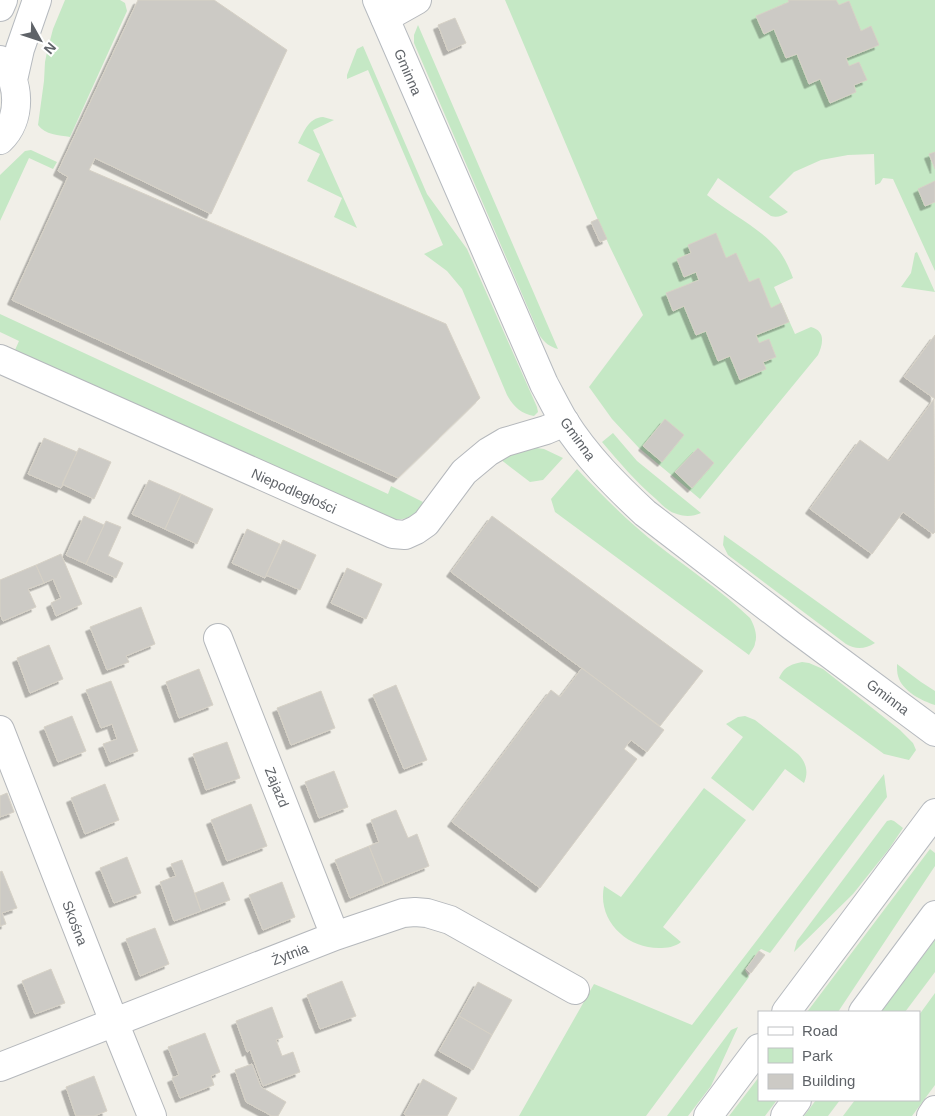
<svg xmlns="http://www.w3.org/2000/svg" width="935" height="1116" viewBox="0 0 935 1116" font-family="Helvetica,sans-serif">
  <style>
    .green { fill: #c5e8c5 }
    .building { fill: #cccac5; stroke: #d6d1c6; filter: url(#shadow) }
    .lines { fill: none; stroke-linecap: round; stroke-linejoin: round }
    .street-casing { stroke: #b5b8bc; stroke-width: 30 }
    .secondary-casing { stroke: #b6babf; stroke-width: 30 }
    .street { stroke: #fff; stroke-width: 28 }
    .secondary { stroke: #fff; stroke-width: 28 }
    .labels { text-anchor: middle; stroke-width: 4.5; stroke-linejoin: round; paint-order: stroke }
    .street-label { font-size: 14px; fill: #5f6368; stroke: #fff }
  </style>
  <defs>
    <filter id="shadow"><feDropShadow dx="-4.5" dy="4.5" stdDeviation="0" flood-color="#0004"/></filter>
  </defs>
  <rect width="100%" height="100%" fill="#f1efe8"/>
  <!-- green -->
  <path class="green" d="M65,0H120L125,3L127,11L70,137C59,135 45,135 38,125L44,81L45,62L47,52L53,29Z
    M505,0H935V271L893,179L883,178L880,183L875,185L874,154L848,155L821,160L794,172L769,197L788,212C782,216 777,218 771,216L718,178L707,195C729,213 757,226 776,247C784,256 789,267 793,278L774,287L795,334L811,327C826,331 823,344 818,355L700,499L639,448L612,419L589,387L643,315L609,245L592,206Z
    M418,25L558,349C550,347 545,343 540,336L414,43V35Z
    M363,46L427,194L467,249L537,407L538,412L534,416C521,414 513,406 507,395L462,289L447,271L424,254L443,245L368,70L347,79V75L357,49Z
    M323,117L334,120L313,130L357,228L334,217L342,198L307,181L320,154L298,143C304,132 308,118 323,117Z
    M31,150L57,162L53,169L29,158L0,221V175L25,151Z
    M917,252L935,292L901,287L911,273L915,253Z
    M0,314L388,494L391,486L423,502C415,520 402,521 383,518L15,350L19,341L0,332Z
    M613,433L637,461L701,513C692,517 684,517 674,513C668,511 661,504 656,499C636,482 619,462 602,442Z
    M529,447L544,449L563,458L543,480L530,482L500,459Z
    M577,469C603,496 629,523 659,546C690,570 722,591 750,618C754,625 758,635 755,643C755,647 751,651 749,655L555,512L551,499Z
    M724,535L875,643C865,649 856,650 846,644L728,555L723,545Z
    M802,662L809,663L823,669L900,730L913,743L916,750L909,760L884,754L779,678C785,666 790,665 802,662Z
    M897,664L921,682L935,691V705C922,701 902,691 898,676C897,673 897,668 897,664Z
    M745,716L755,720L798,754C806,762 809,772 804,783L785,769L753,811L711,778L743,737L726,724L738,717Z
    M884,774L887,797L770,953L761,949L759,951L745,970L749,977L646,1116H519L594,984L692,1025Z
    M704,788L746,820L663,927L681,942C675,947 667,948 659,948C626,948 597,920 604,886L621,897Z
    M891,820L894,821L903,828L889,849L853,894L794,952L797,941L887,821Z
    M930,849L935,853V866L838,1012H807Z
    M935,940V972L905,1012H881Z
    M935,993V1085L912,1116H843L855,1100H919V1015Z
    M738,1027L711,1086L688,1116H667L731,1030Z
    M759,1077V1100H777L765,1116H729Z
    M816,1100H840L828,1116H804Z"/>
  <!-- building -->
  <path class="building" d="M138,0H214L287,50L211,214L95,158L89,170L446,324L480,398L398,478L12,300L68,177L58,171Z
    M788,0H836L839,5L849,1L861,31L871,26L879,45L846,58L849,66L859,62L867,80L854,85L856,92L830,103L820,79L809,84L797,54L786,58L774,29L764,34L756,16L789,2Z
    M455,18L466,43L448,51L438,25Z
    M935,152V169L929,154Z
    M935,181V202L925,206L918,189Z
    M598,219L607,239L600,242L591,222Z
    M716,233L726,258L736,253L749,282L759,278L771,308L781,303L789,322L756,335L759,343L769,339L776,357L763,362L766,369L740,380L730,356L718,361L706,331L696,335L684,306L673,311L666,293L699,280L696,272L684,277L677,259L691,253L688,245Z
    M935,335V399L904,377Z
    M934,399L935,532L933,534L903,512L872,554L810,509L860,440L889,461Z
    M665,419L684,435L662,462L643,446Z
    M44,438L77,452L61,488L28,474Z
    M79,448L111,462L94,499L62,484Z
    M698,448L714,463L692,488L675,472Z
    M149,480L181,494L165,529L132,514Z
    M181,494L213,509L197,544L165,529Z
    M84,516L104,525L86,564L66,555Z
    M492,516L703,671L660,726L451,572Z
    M106,521L121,527L108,556L123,563L116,578L86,564Z
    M247,529L280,544L265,578L232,563Z
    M283,540L316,555L300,590L266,575Z
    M61,554L82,604L56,616L51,603L61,598L53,579L44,583L36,565Z
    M36,565L44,583L28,589L36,607L3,621L0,614V580Z
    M347,568L382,584L366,619L331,603Z
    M141,607L155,644L126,656L129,662L107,670L90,627Z
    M49,645L63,679L30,693L17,658Z
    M582,668L664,730L647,752L631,740L624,749L637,759L540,888L452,822L551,690L560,697Z
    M199,669L213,705L179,718L166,682Z
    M111,681L138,751L110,762L103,744L117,739L112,724L101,728L86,690Z
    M396,685L427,760L404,769L373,695Z
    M321,691L335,728L291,745L277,708Z
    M72,716L86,751L58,762L44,727Z
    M227,742L240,778L206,790L193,754Z
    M334,771L348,807L319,818L305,782Z
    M105,784L119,820L85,834L71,798Z
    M7,793L14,812L0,817V796Z
    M251,804L267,846L227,861L211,820Z
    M396,810L408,838L417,834L429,866L384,884L369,846L379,842L371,820Z
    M369,846L384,884L350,898L335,860Z
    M127,857L141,893L114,903L100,868Z
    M182,860L201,911L174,921L160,882L176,876L171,864Z
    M2,871L17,908L2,913L6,924L0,926V872Z
    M223,882L230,900L201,911L195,893Z
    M282,882L295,917L263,930L249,895Z
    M155,928L169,964L140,976L126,939Z
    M759,951L765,955L751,973L746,969Z
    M51,969L65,1003L35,1014L22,981Z
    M342,981L356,1016L320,1029L307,995Z
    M478,982L512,1000L492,1035L459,1016Z
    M272,1007L283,1037L276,1040L282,1056L293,1052L300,1072L263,1086L250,1050L247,1052L236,1021Z
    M459,1016L492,1035L473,1070L439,1051Z
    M205,1033L220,1072L211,1076L214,1085L180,1098L172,1078L179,1075L168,1047Z
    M252,1064L261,1087L286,1102L278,1116H272L246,1102L235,1070Z
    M94,1076L107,1111L94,1116H76L66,1087Z
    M423,1079L457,1098L447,1116H407L404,1114Z"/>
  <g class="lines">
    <defs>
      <path id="street" d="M385,18L417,0
        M0,359L393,534L405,535L416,530L426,523L464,472L488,452L505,442L546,430L565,422
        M218,638L335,936
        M0,730L114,1022L152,1116
        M0,1067L335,936L403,913L415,912L427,913L450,920L575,990
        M931,1116L935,1110"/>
      <path id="secondary" d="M377,0L544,384C551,397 557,409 564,421C586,456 616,486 645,513L792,626L935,732
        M0,7L3,0
        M0,60C21,81 22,119 0,140
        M13,80L20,49L37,0
        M786,1012L935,813
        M863,1012L935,915
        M708,1116L759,1048
        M785,1116L797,1100"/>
    </defs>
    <!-- street casing -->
    <use href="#street" class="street-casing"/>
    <!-- secondary casing -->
    <use href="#secondary" class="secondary-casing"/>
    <!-- street -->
    <use href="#street" class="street"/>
    <!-- secondary -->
    <use href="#secondary" class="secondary"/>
  </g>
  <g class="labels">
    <!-- street labels -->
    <g class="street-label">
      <text transform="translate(408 72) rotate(67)" y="5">Gminna</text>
      <text transform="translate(578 439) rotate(54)" y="5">Gminna</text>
      <text transform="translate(294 491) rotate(24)" y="5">Niepodległości</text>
      <text transform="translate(888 697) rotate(37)" y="5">Gminna</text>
      <text transform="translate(277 787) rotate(68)" y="5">Zajazd</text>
      <text transform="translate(75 923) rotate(69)" y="5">Skośna</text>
      <text transform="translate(290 954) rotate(-21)" y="5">Żytnia</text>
    </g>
  </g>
  <!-- legend -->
  <rect x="758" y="1011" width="162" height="90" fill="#ffffff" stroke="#bfc1c3"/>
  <rect x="768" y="1027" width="25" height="8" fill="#ffffff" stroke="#bfc1c3"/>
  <text x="802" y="1036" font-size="15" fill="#5f6368">Road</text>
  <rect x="768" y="1048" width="25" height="15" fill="#c5e8c5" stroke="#bfc1c3"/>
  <text x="802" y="1061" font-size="15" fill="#5f6368">Park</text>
  <rect x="768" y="1074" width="25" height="15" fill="#cccac5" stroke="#bfc1c3"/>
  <text x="802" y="1086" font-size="15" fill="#5f6368">Building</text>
  <!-- north arrow -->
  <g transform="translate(40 40) rotate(130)" stroke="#ffffff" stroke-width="4" paint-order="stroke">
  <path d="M0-4L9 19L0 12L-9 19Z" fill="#5f6368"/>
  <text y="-8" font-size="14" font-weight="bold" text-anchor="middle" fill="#5f6368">N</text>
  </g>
</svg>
